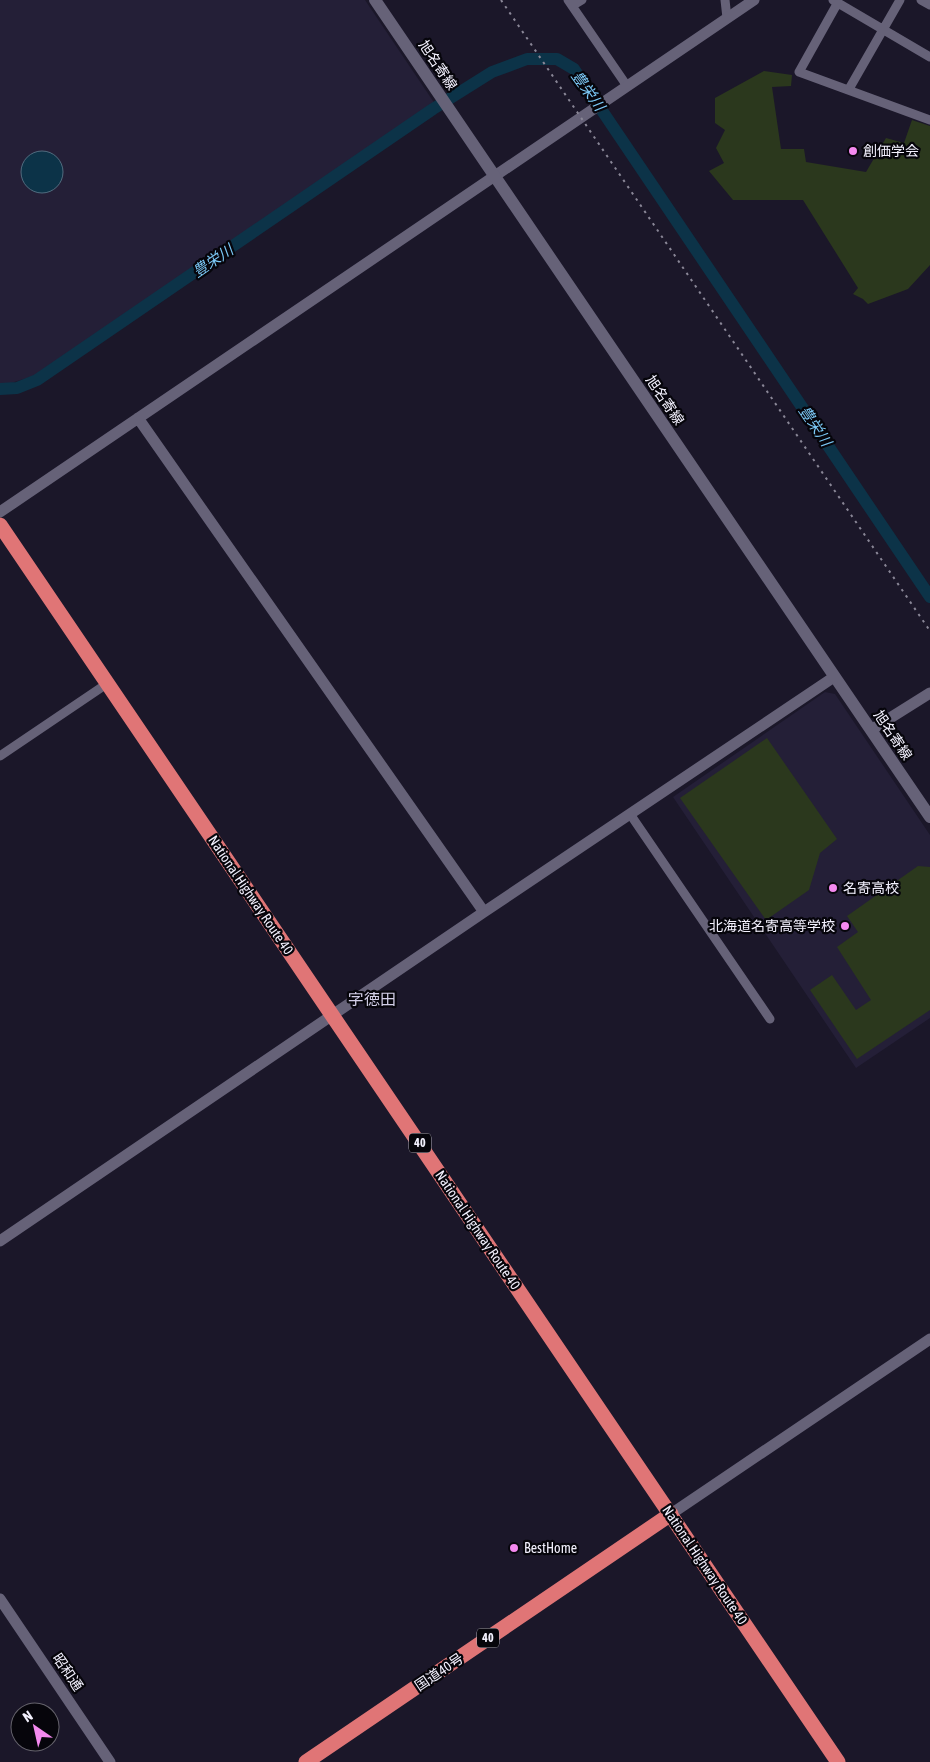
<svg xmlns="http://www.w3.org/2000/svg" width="930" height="1762" viewBox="0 0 930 1762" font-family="'Asap Condensed','Noto Sans JP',sans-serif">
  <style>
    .built { fill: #241f37 }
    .green { fill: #2b381d }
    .water { fill: #0c3348; stroke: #516c7f }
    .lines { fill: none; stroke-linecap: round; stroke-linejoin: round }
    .river { stroke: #0c3348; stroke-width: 12 }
    .minor { stroke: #666278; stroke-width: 9 }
    .tertiary { stroke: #666278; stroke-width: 11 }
    .secondary { stroke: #666278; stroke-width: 12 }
    .trunk { stroke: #e07576; stroke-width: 15 }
    .rail { stroke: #8a8797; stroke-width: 2; stroke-dasharray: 2.5 5; stroke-linecap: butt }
    .poi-dot { fill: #f489ef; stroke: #06050b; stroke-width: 2 }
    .labels { text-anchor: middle; stroke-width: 4.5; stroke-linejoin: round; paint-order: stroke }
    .shield { fill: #06050b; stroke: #acaab5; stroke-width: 1 }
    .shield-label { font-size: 12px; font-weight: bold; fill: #f3f1fe }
    .street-label { font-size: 14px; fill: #f3f1fe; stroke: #06050b }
    .poi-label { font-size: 14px; fill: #f3f1fe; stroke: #06050b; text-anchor: start }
    .water-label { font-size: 15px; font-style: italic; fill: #7bc8f6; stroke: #06050b }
    .quarter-label { font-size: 16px; fill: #d2cee7; stroke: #06050b }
  </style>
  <rect width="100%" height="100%" fill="#1b1729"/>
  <!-- built -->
  <path class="built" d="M0,0H365L435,104L37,375L11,383L0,384Z
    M825,692L835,694L930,835V1018L856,1068L673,797Z"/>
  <!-- green -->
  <path class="green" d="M764,71L792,75L791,86L772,87L781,149H804L806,162L866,172L886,138L904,143L912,120L930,126V265L908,289L868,304L863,299L853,294L858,288L803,200H733L709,171L724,163L716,148L725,130L715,123V98Z
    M767,738L837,839L820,853L809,890L766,920L680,798Z
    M918,866L930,867V1010L857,1059L810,990L832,975L856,1010L871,1000L837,947L858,932L847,916Z"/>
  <!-- water -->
  <path class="water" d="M21 172a21 21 0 1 1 42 0a21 21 0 1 1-42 0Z"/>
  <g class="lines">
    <!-- river -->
    <path class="river" d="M0,389L17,388L37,380L433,109L492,72L527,59H557L574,69L930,597"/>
    <!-- minor -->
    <path class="minor" d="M568,0L627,86
      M725,0L727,18
      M833,0L930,57
      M921,0L930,5
      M837,4L799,72L930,120
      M572,6L582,0
      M849,89L900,0
      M0,756L108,683
      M630,814L770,1019"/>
    <!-- tertiary -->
    <path class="tertiary" d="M138,418L484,912
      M0,512L754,0
      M871,730L930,693
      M0,1241L484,912L834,677
      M671,1514L930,1339
      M0,1599L110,1762"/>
    <!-- secondary -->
    <path class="secondary" d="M375,0L930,817"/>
    <!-- trunk -->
    <path class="trunk" d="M0,525L838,1762
      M306,1762L671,1514"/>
    <!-- rail -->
    <path class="rail" d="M501,0L930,631"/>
  </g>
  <!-- markers -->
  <g class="poi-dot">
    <circle cx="853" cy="151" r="5"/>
    <circle cx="833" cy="888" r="5"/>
    <circle cx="845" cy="926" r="5"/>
    <circle cx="514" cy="1548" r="5"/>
  </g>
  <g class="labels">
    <!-- shield labels -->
    <g class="shield">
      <rect x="409" y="1133.5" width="22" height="19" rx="4"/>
      <rect x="477" y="1628.5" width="22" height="19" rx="4"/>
    </g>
    <g class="shield-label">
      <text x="420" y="1147">40</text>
      <text x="488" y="1642">40</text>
    </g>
    <!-- street labels -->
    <g class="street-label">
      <text transform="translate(438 65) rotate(56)" y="5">旭名寄線</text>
      <text transform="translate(665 400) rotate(56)" y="5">旭名寄線</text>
      <text transform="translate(893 735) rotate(56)" y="5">旭名寄線</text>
      <text transform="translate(251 895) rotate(56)" y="5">National Highway Route 40</text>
      <text transform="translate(478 1230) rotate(56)" y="5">National Highway Route 40</text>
      <text transform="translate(705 1565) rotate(56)" y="5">National Highway Route 40</text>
      <text transform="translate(68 1672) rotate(56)" y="5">昭和通</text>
      <text transform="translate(439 1672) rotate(-34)" y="5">国道40号</text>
    </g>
    <!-- poi labels -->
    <g class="poi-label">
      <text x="863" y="156">創価学会</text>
      <text x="843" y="893">名寄高校</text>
      <text x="835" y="931" text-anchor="end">北海道名寄高等学校</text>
      <text x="524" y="1553">BestHome</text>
    </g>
    <!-- water labels -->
    <g class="water-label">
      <text transform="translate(588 91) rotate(54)" y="5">豊栄川</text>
      <text transform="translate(213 261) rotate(-34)" y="5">豊栄川</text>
      <text transform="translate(815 426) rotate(56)" y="5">豊栄川</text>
    </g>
    <!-- quarter labels -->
    <g class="quarter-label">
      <text x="372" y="1005">字徳田</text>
    </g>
  </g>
  <!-- north arrow -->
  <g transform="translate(35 1727) rotate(326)"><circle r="24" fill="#06050b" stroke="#65636c"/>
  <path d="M0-4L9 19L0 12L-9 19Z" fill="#f489ef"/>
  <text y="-8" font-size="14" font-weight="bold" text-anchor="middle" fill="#f3f1fe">N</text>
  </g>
</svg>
